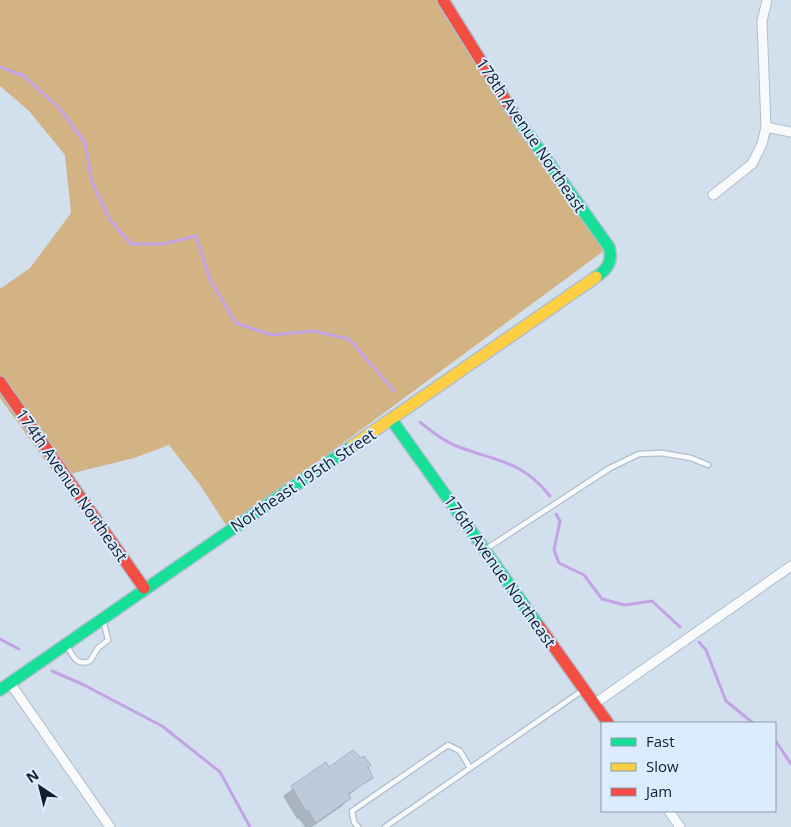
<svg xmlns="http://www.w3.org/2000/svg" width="791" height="827" viewBox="0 0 791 827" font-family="'Open Sans',sans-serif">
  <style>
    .forest { fill: #d3b283 }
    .shadow { fill: #0003 }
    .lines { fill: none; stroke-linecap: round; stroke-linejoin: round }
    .stream { stroke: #c3a3e6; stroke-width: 3 }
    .building { fill: #bec9d9; stroke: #a6afbf }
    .lane-casing { stroke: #b0becd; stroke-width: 7 }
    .street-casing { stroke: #b0becd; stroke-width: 11 }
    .fast-casing { stroke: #b0becd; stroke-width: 14 }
    .slow-casing { stroke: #b0becd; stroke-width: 14 }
    .jam-casing { stroke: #b0becd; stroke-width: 14 }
    .lane { stroke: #f8fafc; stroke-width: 4.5 }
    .street { stroke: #f8fafc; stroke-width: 9 }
    .fast { stroke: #16e098; stroke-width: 11 }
    .slow { stroke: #ffcf43; stroke-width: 11 }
    .jam { stroke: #f24e42; stroke-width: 11 }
    .labels { text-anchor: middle; stroke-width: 4; stroke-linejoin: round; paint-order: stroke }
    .street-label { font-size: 16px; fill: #0f1f2f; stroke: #dbecfe }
  </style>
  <rect width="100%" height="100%" fill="#d2e0ee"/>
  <!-- forest -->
  <path class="forest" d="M0,0H443L609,247L228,528L200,485L169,445L134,458L57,477L0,398V289L30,268L71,213L65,155L29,111L0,86Z"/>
  <!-- shadow -->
  <path class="shadow" d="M326,764L329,768H367L371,777L348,796L350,798L341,807L312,827H305L298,818L297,819L283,796Z"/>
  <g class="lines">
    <!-- stream -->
    <path class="stream" d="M0,67L24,76L60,109L85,143L92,182L110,220L131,244H163L196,236L210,280L236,323L271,335L313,331L349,339L394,391
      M420,422C432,432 445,442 459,447C499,462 522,461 550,496
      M556,514L560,521L554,550L559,563L584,575L602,599L625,605L652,601L680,627
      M0,639L19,649
      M699,642L706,650L726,701L753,723
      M52,671L82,684L162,726L220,772L250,827
      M775,740L791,764"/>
  </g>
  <!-- building -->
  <path class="building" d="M353,750L361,758L364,756L371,765L368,767L373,778L348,794L351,798L316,823L308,810L306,811L291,786L326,762L329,767Z"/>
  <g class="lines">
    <defs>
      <path id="lane" d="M486,549L610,468L639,454L662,453L691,458L708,465
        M66,645C73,654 75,667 90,661L98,648L108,640L103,619
        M358,827L354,822L352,811L448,745L460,751L470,768
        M385,827L583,690"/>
      <path id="street" d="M766,127L791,132
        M713,195L752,164L762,144L766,127L762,21L767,0
        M10,683L110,827
        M594,704L791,566
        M669,811L680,827"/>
      <path id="fast" d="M516,117L609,247C613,261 608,269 596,277
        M391,419L539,626
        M0,690L352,446"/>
      <path id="slow" d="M352,446L596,277"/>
      <path id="jam" d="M443,0L516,117
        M0,382L144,588
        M539,626L608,723"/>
    </defs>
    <!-- lane casing -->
    <use href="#lane" class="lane-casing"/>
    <!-- street casing -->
    <use href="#street" class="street-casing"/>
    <!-- fast casing -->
    <use href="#fast" class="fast-casing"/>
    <!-- slow casing -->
    <use href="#slow" class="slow-casing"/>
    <!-- jam casing -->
    <use href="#jam" class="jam-casing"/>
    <!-- lane -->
    <use href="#lane" class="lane"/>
    <!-- street -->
    <use href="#street" class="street"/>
    <!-- fast -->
    <use href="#fast" class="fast"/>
    <!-- slow -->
    <use href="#slow" class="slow"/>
    <!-- jam -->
    <use href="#jam" class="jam"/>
  </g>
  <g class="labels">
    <!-- street labels -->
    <g class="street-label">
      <text transform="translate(531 135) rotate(56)" y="6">178th Avenue Northeast</text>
      <text transform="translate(303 480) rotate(-34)" y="6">Northeast 195th Street</text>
      <text transform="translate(72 485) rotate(55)" y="6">174th Avenue Northeast</text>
      <text transform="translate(500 571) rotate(55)" y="6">176th Avenue Northeast</text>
    </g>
  </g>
  <!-- legend -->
  <rect x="601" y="722" width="175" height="90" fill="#dbecfe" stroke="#899aab"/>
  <rect x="611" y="738" width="25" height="8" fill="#16e098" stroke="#899aab"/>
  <text x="646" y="747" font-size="15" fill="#0f1f2f">Fast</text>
  <rect x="611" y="763" width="25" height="8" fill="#ffcf43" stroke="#899aab"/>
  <text x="646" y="772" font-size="15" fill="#0f1f2f">Slow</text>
  <rect x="611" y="788" width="25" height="8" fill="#f24e42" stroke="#899aab"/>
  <text x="646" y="797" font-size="15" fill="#0f1f2f">Jam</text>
  <!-- north arrow -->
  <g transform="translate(40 787) rotate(325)" stroke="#dbecfe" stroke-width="4" paint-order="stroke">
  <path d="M0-4L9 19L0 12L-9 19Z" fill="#0f1f2f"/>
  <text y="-8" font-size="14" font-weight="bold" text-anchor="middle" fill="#0f1f2f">N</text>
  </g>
</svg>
